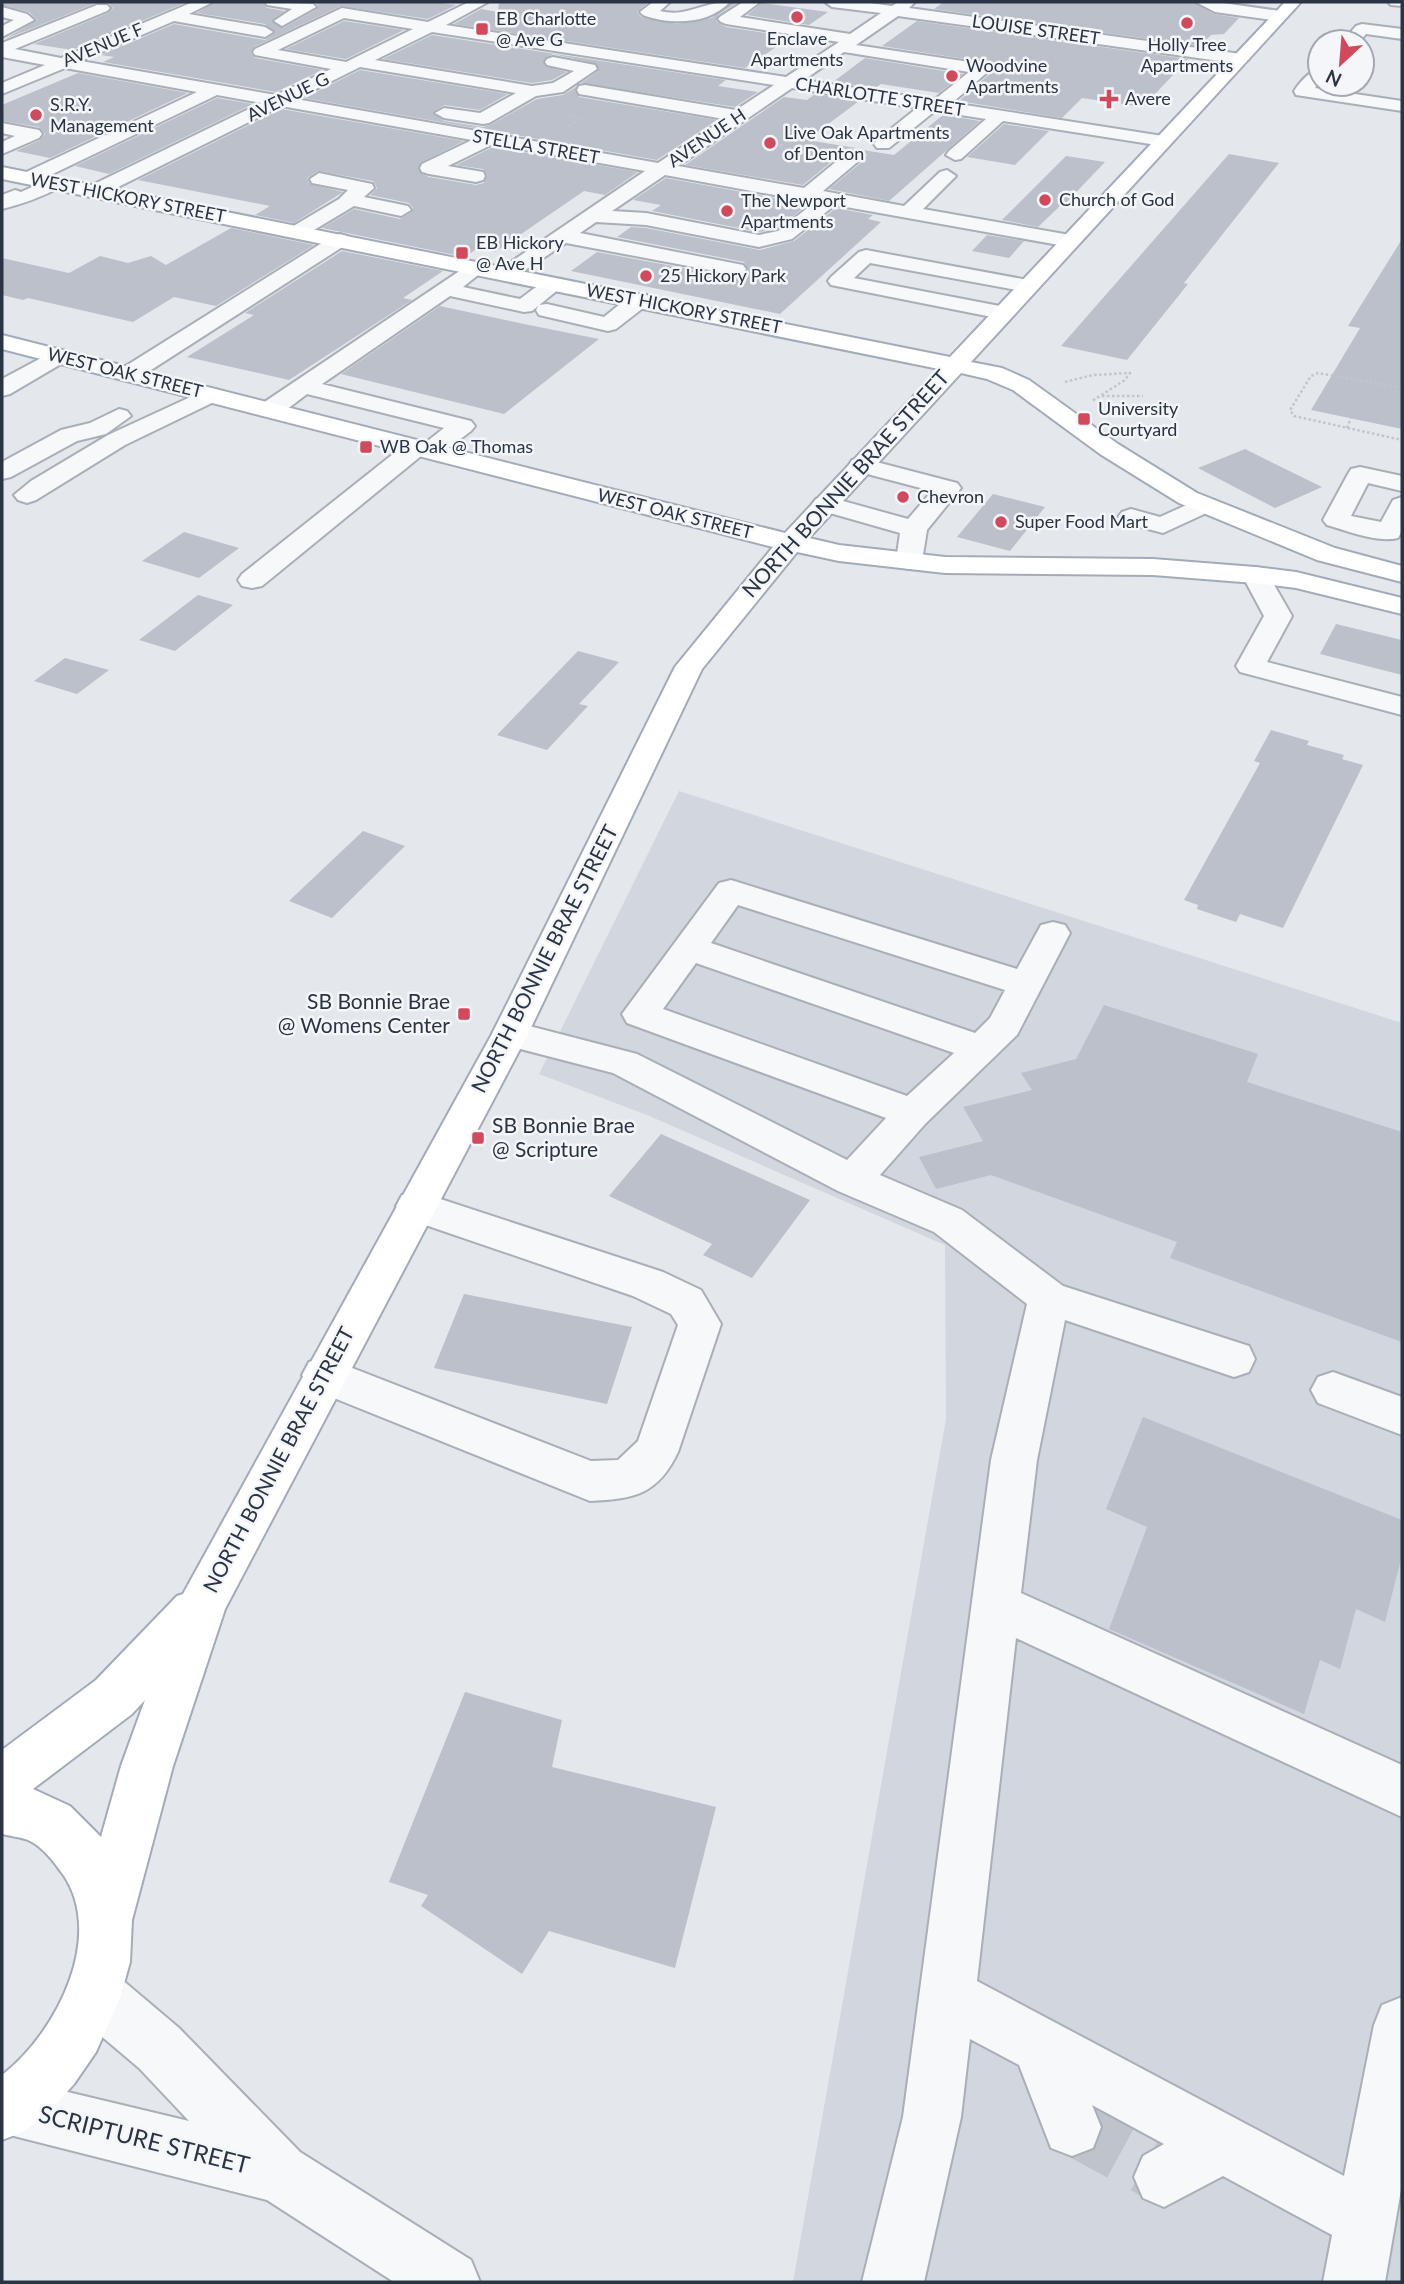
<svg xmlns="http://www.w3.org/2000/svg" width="1404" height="2284" viewBox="0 0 1404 2284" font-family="Lato,sans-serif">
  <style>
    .built { fill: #d2d6de }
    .building { fill: #bbc0ca }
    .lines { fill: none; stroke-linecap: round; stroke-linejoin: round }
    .minor-tunnel { stroke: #bfc3cb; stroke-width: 55; stroke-dasharray: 55 27; stroke-linecap: butt }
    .minor-casing { stroke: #a9aeb7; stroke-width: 4 }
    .major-casing { stroke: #a3abb8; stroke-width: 4 }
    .path-far1 { stroke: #c2c5cb; stroke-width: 2; stroke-dasharray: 2.5 2.5; stroke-linecap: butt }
    .path { stroke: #c2c5cb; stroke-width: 2.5; stroke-dasharray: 2.5 2.5; stroke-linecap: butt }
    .minor { fill: #f7f8fa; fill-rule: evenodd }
    .major { fill: #fff; fill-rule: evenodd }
    .poi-dot { fill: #d1495b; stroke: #f4f6f9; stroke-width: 2.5 }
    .labels { text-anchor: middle; stroke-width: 5; stroke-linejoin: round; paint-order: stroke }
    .far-poi-label { font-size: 18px; fill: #2b3445; stroke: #f4f6f9; text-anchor: start }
    .far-street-label { font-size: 18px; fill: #2b3445; stroke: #f4f6f9 }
    .street-label { font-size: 21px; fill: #2b3445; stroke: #f4f6f9 }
    .poi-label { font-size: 21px; fill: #2b3445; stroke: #f4f6f9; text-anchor: end }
    .near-street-label { font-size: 24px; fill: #2b3445; stroke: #f4f6f9 }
  </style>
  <rect width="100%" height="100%" fill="#e4e7ec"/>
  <!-- built -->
  <path class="built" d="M679,791L1402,1023V2282H793L946,1419L945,1245L647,1115L539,1074Z"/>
  <!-- building -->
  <path class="building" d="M2,2H187L72,50L34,44L108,13L113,8L109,3H96L5,39L37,20L29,12L2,5Z
    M215,2H262L267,8L285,11L272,20L283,28L317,9L318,5L314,2H434L456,5L428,19L341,6L254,47L251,53L255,58L323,70L276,92L103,62L114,57L101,55L174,24L265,40L275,33L265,24L197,13Z
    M499,2H649L637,12L641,17L677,24L712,18L732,2H738L719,14L716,21L726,27L791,37L745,68L454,24L481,9L498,12Z
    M944,2H1194L1214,14L1239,18L1224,34L1211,35L1200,46L934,9Z
    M762,3L828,12L809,25L747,15Z
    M344,21L404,30L346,59L286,49Z
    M917,21L1188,59L1143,107L1082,98L1062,118L959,101L993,71L992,67L984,62L882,46Z
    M432,35L726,80L718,86L758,92L735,107L581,83L598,71L597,64L553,54L545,58V66L567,72L552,80L532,83L383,59Z
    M865,58L963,74L939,93L881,84L875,88L833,82Z
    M360,70L508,94L480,110L444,105L433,112L444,121L483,127L490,125L537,99L563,95L576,87L575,91L579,97L717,120L657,160L304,98Z
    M78,73L188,93L50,158L16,151L40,140L45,134L39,127L2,121V105Z
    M815,94L859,101L807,140L856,148L847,149L803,185L685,165L784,97L807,100Z
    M217,98L253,104L109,174L75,166Z
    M281,109L464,141L420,163V173L429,177L476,185L484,183L487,175L483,169L456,165L493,147L638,172L605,195L584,191L495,252L478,248L465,257L322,228L354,209L400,219L412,212L413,208L409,203L370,195L377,188L373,181L318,171L307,178L310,184L343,192L294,223L255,215L270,206L138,180Z
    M943,115L980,121L889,201L829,189L863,161L867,155L863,150L894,155Z
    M1004,124L1049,131L1015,165L967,157Z
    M1229,154L1279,163L1184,283L1188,284L1127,360L1061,346Z
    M1066,156L1105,162L1064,205H1061L1038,227L1002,220Z
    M666,178L807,204H808L777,229L759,232L652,211L661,205L633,200Z
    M836,208L873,215L868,219L881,222L780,314L571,271L597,252L737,278L748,271L744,262L617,237L631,227L646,228L760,250L794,241Z
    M231,228L314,245L216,306L174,297L133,322L28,298L23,300L2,295V258L69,273L100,256L128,263L151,256L166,265Z
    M987,235L1024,241L1009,258L972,251Z
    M1402,239V429L1311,410L1360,328L1348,326Z
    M342,251L443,271L403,298L412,300L289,380L187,357L254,315L245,313Z
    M440,306L524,324L599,339L504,414L341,374Z
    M1245,449L1269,461L1322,487L1275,508L1198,468Z
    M993,494L1045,507L1010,551L957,537Z
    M184,532L239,548L199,578L142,561Z
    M198,595L233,605L175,651L139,640Z
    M1336,624L1402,640V675L1320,654Z
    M578,651L619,662L579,704L588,706L547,750L497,735Z
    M65,658L109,670L77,694L34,681Z
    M1271,730L1309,741L1307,745L1344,755L1342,759L1363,765L1283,928L1240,914L1236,922L1197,909L1198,905L1184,900L1260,763L1254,761Z
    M363,831L405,846L332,918L289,901Z
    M1104,1005L1258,1054L1247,1082L1402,1132V1342L1170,1258L1177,1242L991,1175L936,1189L919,1157L983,1141L963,1107L1032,1090L1021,1073L1076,1059Z
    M661,1134L810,1200L752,1278L703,1255L712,1244L609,1196Z
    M464,1294L632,1327L607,1404L434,1368Z
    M1143,1417L1402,1520V1555L1385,1622L1356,1609L1340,1669L1320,1660L1304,1714L1109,1629L1147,1527L1106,1509Z
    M465,1692L562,1720L552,1767L716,1807L675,1968L549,1931L522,1974L421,1906L428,1895L389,1882Z"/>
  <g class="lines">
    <!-- minor-tunnel -->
    <path class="minor-tunnel" d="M1072,2127L1164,2177"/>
    <defs>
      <path id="minor" d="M193,2H213L189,14L265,27L273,32L265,37L174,21L81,61L276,95L331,69L255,55L253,52L255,49L342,8L428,22L469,2H488L446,25L786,77L839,42L726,24L721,22L718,19L721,16L743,2H760L740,17L850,34L881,13L832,7L825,2H863L892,6L898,2H915L909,8L1241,54L1249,59L1241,64L898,16L856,45L983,64L991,69L952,103L1163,136L1172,141L1163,146L1003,121L961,159L955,160L946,155L949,151L986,119L935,111L889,148H877L874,144L877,140L917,108L792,88L678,166L804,188L849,151H861L864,155L861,159L823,191L904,206L940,172L947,170L956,176L923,209L1070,235L1077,237L1080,241L1077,245L1070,247L835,205L792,239L759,247L646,225L596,222L580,233L743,265L746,269L743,273L736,275L566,243L513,278H499L496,274L499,270L645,171L493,144L448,166L483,172L485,176L483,180L476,182L429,174L422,172L420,168L422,164L472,140L281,106L102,195H88L85,191L88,187L261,103L217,95L36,182H22L20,178L22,174L197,92L65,68L2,94V83L45,65L2,57V43L97,5H107L110,8L107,11L15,49L61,58ZM344,18L413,29L346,62L278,50ZM432,32L774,85L736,110L585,85L579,86L577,90L579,94L585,95L724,119L658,163L296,99L360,67L516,93L480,113L444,108L435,113L444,118L483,124L489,123L536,96L563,92L597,69L595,65L553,57L547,59L545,62L547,65L574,71L553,83L532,86L375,60ZM844,52L969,72L934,100L804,80ZM665,175L807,201L815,202L778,231L759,235L646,213L612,211Z
        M265,2L313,4L316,7L282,26L274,21L292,9L267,5Z
        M653,2H670L660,11C687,18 704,1 730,2C708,25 670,25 643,15L640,12Z
        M1196,2H1216L1280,11L1288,16L1280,21L1215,12Z
        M1388,2H1402V6L1391,5Z
        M2,7L27,14L34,20L2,37V26L14,20L2,17Z
        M1362,24L1402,29V39L1366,34L1359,42H1342L1356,26Z
        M1320,68V82L1315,88L1402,101V111L1296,95L1294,91C1300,82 1310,71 1320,68Z
        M2,123L39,130L42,134L39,138L2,154V142L15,136L2,133Z
        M319,173L372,184L374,188L364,197L408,206L411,210L401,216L354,206L304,236H290L287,232L290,228L339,199L348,190L312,183L310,179Z
        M54,177L63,183L61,187C41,197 23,204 2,209V195L15,190L21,192Z
        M340,234L347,236L350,240L347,244L137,379H121L118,374L121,369L333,236Z
        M866,250L1028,280L1035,282L1038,286L1035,290L1028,292L870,263L854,278L1010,308L1013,313L1010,318L1002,319L831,285L828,281L831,277L859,252Z
        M477,262L484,264L487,268L463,287L520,299C533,290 546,276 562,280L565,284L532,311L524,312L450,296L322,384L471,421L475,426L471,431L438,456H421L262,586L252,588L242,586L238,580L242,574L407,443L416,441L425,443L444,428L307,394C293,404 278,420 260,415L256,410L260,405L470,264Z
        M639,294L647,295L650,300L647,305L616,329L608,331L539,315L536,310L539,305L547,304L604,317L631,295Z
        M58,349L66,351L69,356L66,361L10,394L2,396V379Z
        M210,388L218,390L222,395L218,400L125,445L36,500L27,503L18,500L14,495L31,481L108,435Z
        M119,409L127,411L131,416L106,434L77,441L11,477L2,479V462L61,430L90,423Z
        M861,458L957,483L961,488L927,530L922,561L918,567L909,569L900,567L896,561L900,533L816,509L812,504L816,499L825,496L908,519L932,491L852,470L849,465L852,460Z
        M1360,467L1402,476V491L1368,483L1351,516L1381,522L1393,500L1402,497V531L1398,538C1377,543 1348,531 1327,525L1323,520L1348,474L1351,469Z
        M1204,497L1213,500L1217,505L1213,510L1163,533L1122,522L1118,517L1122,512L1131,509L1160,517Z
        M1255,567L1265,569L1292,616L1267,662L1402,697V715L1240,672L1236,666L1264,616L1242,575L1245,569Z
        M731,880L1017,969L1041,925L1053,922L1065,925L1070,933L1017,1035L926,1123L880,1175L962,1210L1063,1286L1249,1346L1255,1359L1249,1372L1234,1377L1065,1320L1037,1460L1021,1593L1402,1765V1817L1016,1638L977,1981L1344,2176L1374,2025L1382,2005L1402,1997V2184L1385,2282H1323L1332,2235L1223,2176L1164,2207L1143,2198L1134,2177L1143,2156L1164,2144L1092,2105L1101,2127L1093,2148L1072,2156L1051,2148L1019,2065L970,2039L961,2117L924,2282H862L903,2117L991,1460L1027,1304L934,1232L838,1191L613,1073L497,1043L492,1034L497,1025L510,1021L637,1054L847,1160L886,1118L627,1023L622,1014L719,883ZM738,905L1005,990L990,1018L975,1033L711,943ZM696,963L954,1053L907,1096L663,1009Z
        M416,1191L663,1272L701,1290L721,1324L678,1452C658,1495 633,1499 590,1501L309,1388L302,1375L309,1362L324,1357L591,1461L618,1460L638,1441L678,1325L671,1314L633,1296L402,1217L396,1206L402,1195Z
        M1333,1372L1402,1397V1435L1318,1403L1311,1390L1318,1377Z
        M94,1965L114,1973L179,2028L300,2152L471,2260L480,2282H394L267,2200L2,2133V2081L9,2078L189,2121L139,2068L74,2013L66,1993L74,1973Z"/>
      <path id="major" d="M1285,2H1301L971,362L1002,368L1029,380L1118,444L1197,493L1335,548L1402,566V582L1317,560L1179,503L1100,454L1013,390L987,379L961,373L809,538L839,545L945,557L1153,559L1255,567L1296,572L1402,598V614L1296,588L1255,583L1153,575L945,573L839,561L797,552L702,669L528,1034L225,1609L173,1766L132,1920L130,1962L120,1998L96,2052L74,2084L50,2111L23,2132L2,2140V2075C57,2033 109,1931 59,1869C51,1858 40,1845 28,1840C20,1837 10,1836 2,1834V1750L96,1680L177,1596L183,1594L492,1034L675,667L773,547L2,349V335L785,533L939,369L2,179V167L950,357ZM145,1700L121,1766L101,1837L70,1806L33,1789L132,1714Z"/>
    </defs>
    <!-- minor casing -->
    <use href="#minor" class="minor-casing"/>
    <!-- major casing -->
    <use href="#major" class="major-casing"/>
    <!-- path-far1 -->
    <path class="path-far1" d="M564,114L579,119L569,127"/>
    <!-- path -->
    <path class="path" d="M1065,382L1093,375L1130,373L1125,380L1092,401
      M1402,388L1318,373L1311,376L1290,410L1294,416L1402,440
      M1102,396H1143
      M1347,428L1351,418"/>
    <!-- minor -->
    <use href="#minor" class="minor"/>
    <!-- major -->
    <use href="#major" class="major"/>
  </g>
  <!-- markers -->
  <g class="poi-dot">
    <circle cx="797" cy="17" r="7"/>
    <circle cx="1187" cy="23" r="7"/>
    <rect x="475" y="22" width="14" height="14" rx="3.5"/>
    <circle cx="952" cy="76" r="7"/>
    <path d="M1105.5 88.5h7v7h7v7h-7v7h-7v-7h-7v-7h7z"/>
    <circle cx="36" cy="115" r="7"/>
    <circle cx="770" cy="143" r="7"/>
    <circle cx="1045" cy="200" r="7"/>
    <circle cx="727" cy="211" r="7"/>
    <rect x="455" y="246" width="14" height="14" rx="3.5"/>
    <circle cx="646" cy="276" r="7"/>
    <rect x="1077" y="412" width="14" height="14" rx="3.5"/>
    <rect x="359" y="440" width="14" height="14" rx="3.5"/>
    <circle cx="903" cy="497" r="7"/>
    <circle cx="1001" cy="522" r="7"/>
    <rect x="457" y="1007" width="14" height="14" rx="3.5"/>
    <rect x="471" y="1131" width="14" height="14" rx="3.5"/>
  </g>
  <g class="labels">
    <!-- far-poi labels -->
    <g class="far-poi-label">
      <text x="496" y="25">EB Charlotte<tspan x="496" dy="21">@ Ave G</tspan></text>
      <text x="797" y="45" text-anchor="middle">Enclave<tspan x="797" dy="21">Apartments</tspan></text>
      <text x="1187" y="51" text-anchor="middle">Holly Tree<tspan x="1187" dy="21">Apartments</tspan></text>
      <text x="966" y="72">Woodvine<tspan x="966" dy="21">Apartments</tspan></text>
      <text x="1125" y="105">Avere</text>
      <text x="50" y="111">S.R.Y.<tspan x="50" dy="21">Management</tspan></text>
      <text x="784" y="139">Live Oak Apartments<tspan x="784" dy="21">of Denton</tspan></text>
      <text x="1059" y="206">Church of God</text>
      <text x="741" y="207">The Newport<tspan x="741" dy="21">Apartments</tspan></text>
      <text x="476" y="249">EB Hickory<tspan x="476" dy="21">@ Ave H</tspan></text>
      <text x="660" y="282">25 Hickory Park</text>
      <text x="1098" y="415">University<tspan x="1098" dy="21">Courtyard</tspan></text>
      <text x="380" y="453">WB Oak @ Thomas</text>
      <text x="917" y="503">Chevron</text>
      <text x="1015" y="528">Super Food Mart</text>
    </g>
    <!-- far-street labels -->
    <g class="far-street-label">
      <text transform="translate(1036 30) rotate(8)" y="6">LOUISE STREET</text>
      <text transform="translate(103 45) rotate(-23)" y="6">AVENUE F</text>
      <text transform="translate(288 97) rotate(-26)" y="6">AVENUE G</text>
      <text transform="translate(880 97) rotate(9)" y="6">CHARLOTTE STREET</text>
      <text transform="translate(707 138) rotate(-34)" y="6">AVENUE H</text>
      <text transform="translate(536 147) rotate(10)" y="6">STELLA STREET</text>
      <text transform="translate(128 198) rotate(11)" y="6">WEST HICKORY STREET</text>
      <text transform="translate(684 309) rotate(11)" y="6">WEST HICKORY STREET</text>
      <text transform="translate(125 373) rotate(14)" y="6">WEST OAK STREET</text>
      <text transform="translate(675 514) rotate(14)" y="6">WEST OAK STREET</text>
    </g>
    <!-- street labels -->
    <g class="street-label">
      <text transform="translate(846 484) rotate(-48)" y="7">NORTH BONNIE BRAE STREET</text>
      <text transform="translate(545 959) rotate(-63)" y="7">NORTH BONNIE BRAE STREET</text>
      <text transform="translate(279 1460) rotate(-62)" y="7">NORTH BONNIE BRAE STREET</text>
    </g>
    <!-- poi labels -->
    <g class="poi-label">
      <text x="450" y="1009">SB Bonnie Brae<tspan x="450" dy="24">@ Womens Center</tspan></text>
      <text x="492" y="1133" text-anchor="start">SB Bonnie Brae<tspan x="492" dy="24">@ Scripture</tspan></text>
    </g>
    <!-- near-street labels -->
    <g class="near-street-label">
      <text transform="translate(144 2140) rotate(14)" y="8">SCRIPTURE STREET</text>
    </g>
  </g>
  <!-- border -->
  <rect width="1404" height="2284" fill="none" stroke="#2b3445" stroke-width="7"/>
  <!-- north arrow -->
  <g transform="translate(1341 63) rotate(206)"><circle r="33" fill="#f4f6f9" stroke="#a4a8b1" stroke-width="2"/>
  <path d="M0-5L12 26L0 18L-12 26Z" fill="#d1495b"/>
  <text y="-10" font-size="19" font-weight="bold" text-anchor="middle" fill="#2b3445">N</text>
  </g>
</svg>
